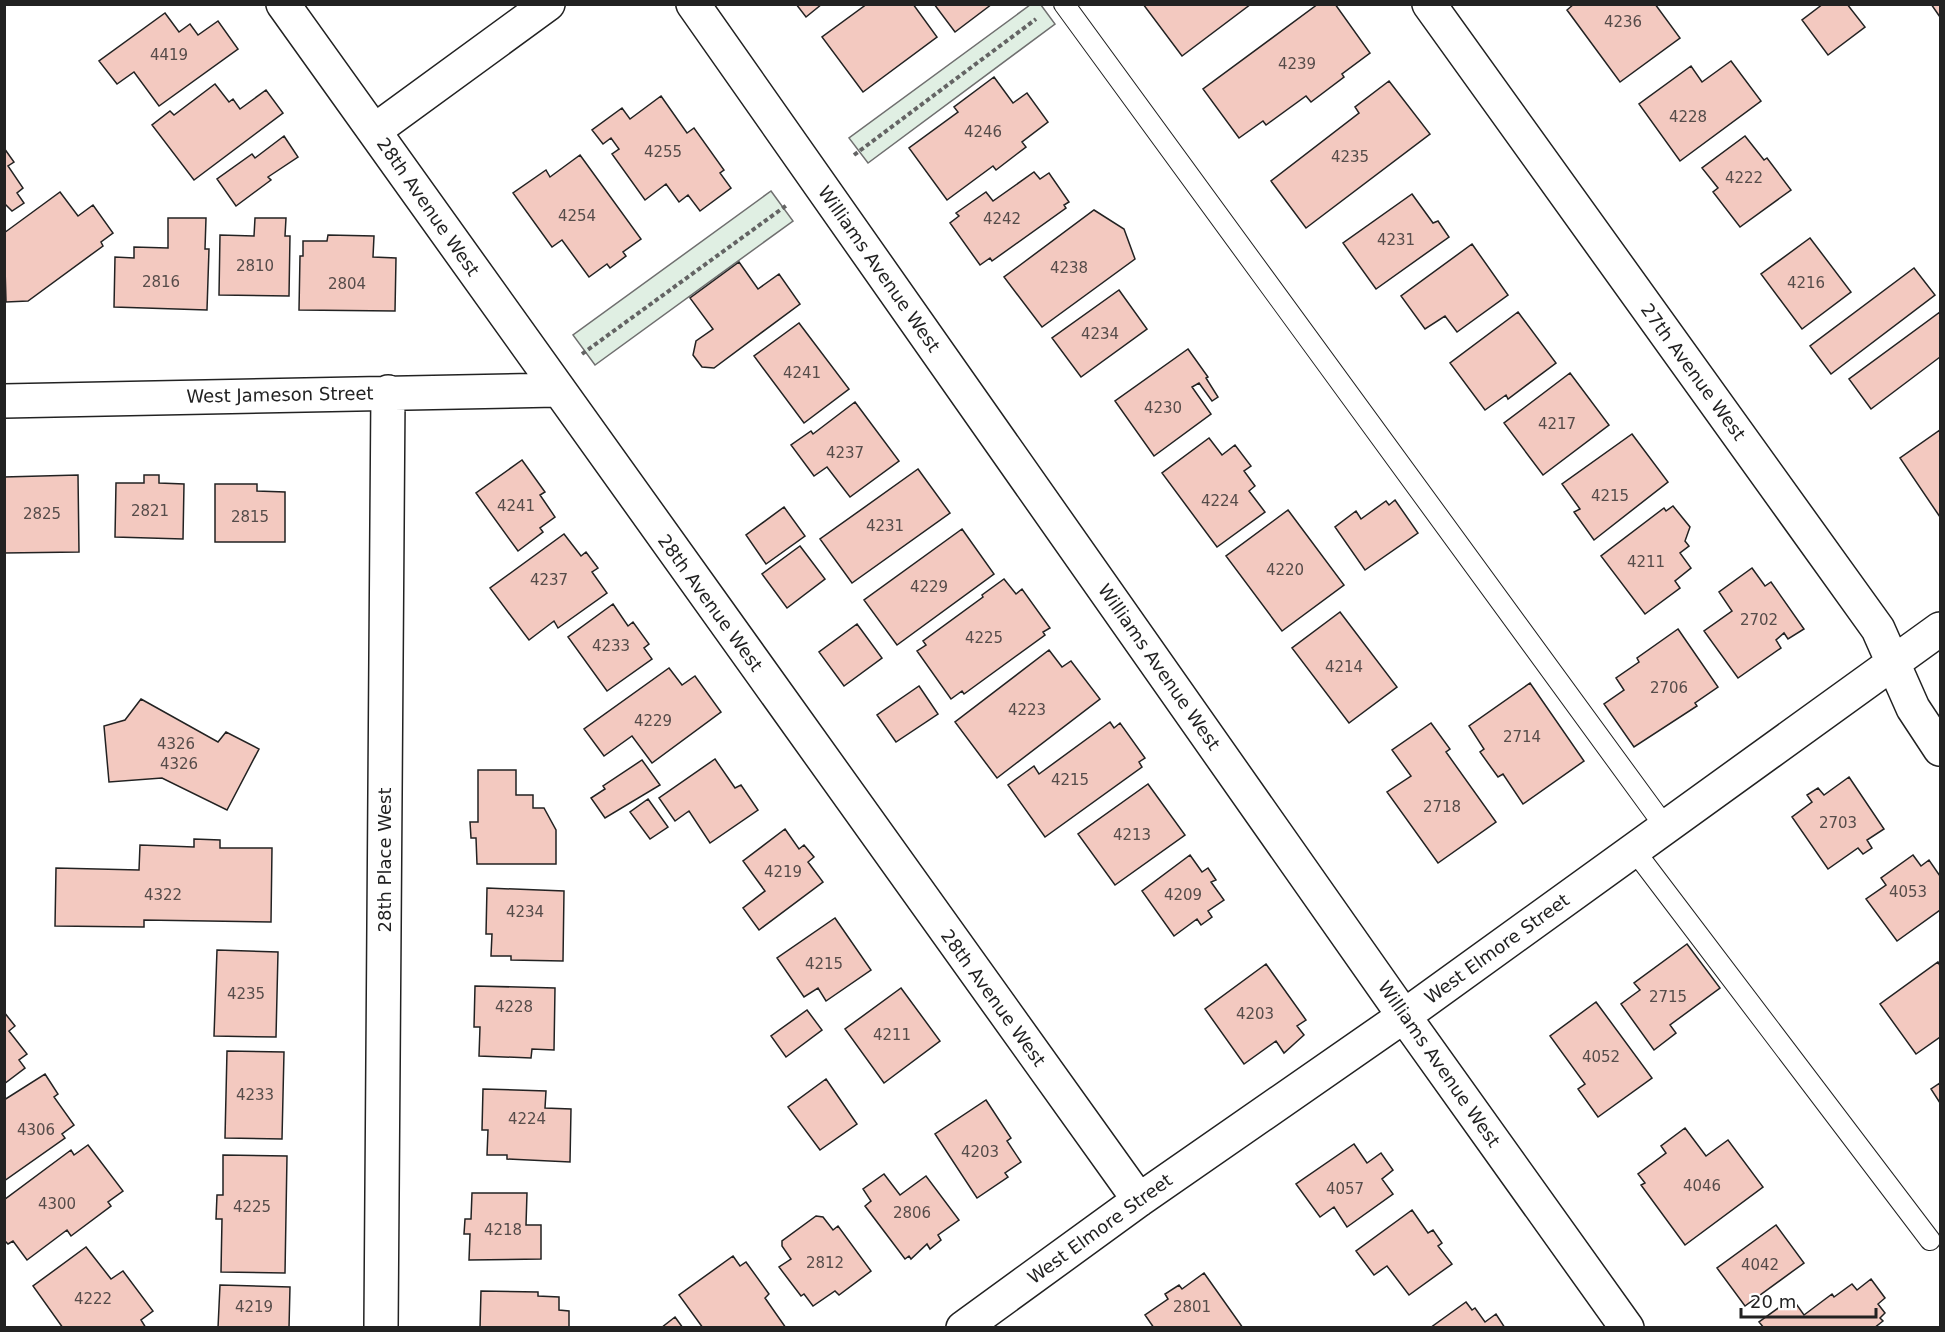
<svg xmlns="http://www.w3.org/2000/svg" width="1945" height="1332" viewBox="0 0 1945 1332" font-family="'DejaVu Sans',sans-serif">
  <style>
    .green { fill: #e0efe3; stroke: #6f6f6f; stroke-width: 1.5 }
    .building { fill: #f3c9c0; stroke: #222; stroke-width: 1.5 }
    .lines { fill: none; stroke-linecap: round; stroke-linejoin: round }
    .lane-casing { stroke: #222; stroke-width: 22 }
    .street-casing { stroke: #222; stroke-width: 36 }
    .path { stroke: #646464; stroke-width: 4; stroke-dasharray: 4.5 3; stroke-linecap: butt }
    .lane { stroke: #fff; stroke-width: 20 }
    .street { stroke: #fff; stroke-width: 33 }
    .labels { text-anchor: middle; stroke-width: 4.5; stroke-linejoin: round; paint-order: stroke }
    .number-label { font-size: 15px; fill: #564c4a }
    .street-label { font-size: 18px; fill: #222; stroke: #fff }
  </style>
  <rect width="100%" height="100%" fill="#fff"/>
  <!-- green -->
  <path class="green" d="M1030,5H1041L1055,24L868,163L849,138Z
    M771,191L793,221L595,365L573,335Z"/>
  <!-- building -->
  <path class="building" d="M796,4H822L806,17Z
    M867,4H913L937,37L863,92L822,37Z
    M934,4H992L955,32Z
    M1143,4H1251L1182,56Z
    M1318,4H1335L1370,53L1342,74L1344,77L1311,102L1306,96L1266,125L1263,121L1239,138L1203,89Z
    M1574,4H1655L1680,38L1620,82L1567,10Z
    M1823,4H1847L1865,27L1828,55L1802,20Z
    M1931,4H1940V17Z
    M165,13L179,32L190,24L198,35L218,21L238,49L159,106L134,72L117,84L99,61Z
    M1731,61L1761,101L1680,161L1639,104L1691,66L1702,82Z
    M994,77L1013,103L1027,93L1048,122L1022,142L1026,147L996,170L993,166L947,200L909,148L958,112L954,107Z
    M1389,81L1430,134L1306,228L1271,181L1359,113L1355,107Z
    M215,84L229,102L233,99L240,109L266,90L283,113L194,180L152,125L170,111L174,115Z
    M661,96L687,133L694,128L724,170L720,173L731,188L700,211L688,195L679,202L666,184L645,200L612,154L619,149L611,138L603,144L592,130L622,108L630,119Z
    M284,136L298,157L268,177L271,180L236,206L217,179L252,154L255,158Z
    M1745,136L1764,160L1767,158L1791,190L1740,227L1713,192L1718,188L1702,168Z
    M4,148L14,162L8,166L23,188L17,193L24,203L12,211L4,203Z
    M580,155L641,239L623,252L626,256L610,268L607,264L589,277L562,240L552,247L513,193L546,170L550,177Z
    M1034,172L1040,179L1049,173L1069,202L1064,205L1066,208L992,261L990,258L980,265L950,223L959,216L956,213L986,192L993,201Z
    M60,192L78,216L93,205L113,233L101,242L103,246L28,301L6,302L4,233Z
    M1412,194L1433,223L1438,221L1449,237L1376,289L1343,243Z
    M1094,210L1124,229L1135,259L1042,327L1004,277Z
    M168,218H206L205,249H209L207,310L114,307L115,257L134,258V247L168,248Z
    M255,218H286L285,236H290L289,296L219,295L220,235L254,236Z
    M328,235L374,236L373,257L396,258L395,311L299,310L300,256H303V241H327Z
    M1810,238L1851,292L1802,329L1761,274Z
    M1472,244L1508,295L1457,332L1445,316L1425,329L1401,296Z
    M739,262L758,289L779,274L800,304L714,368L702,367L693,355L696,341L713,329L690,298Z
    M1914,268L1935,295L1831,374L1810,346Z
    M1119,290L1147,329L1081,377L1052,338Z
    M1518,312L1556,363L1508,399L1506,395L1485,410L1450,363Z
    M1940,312V357L1871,409L1849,379Z
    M799,323L849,389L804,423L754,356Z
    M1188,349L1208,377L1206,378L1218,397L1212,401L1199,383L1192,387L1211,414L1154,456L1115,401Z
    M1570,373L1609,425L1543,475L1504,423Z
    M855,402L899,461L850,497L827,467L814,476L791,445L811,431L813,434Z
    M1940,430V517L1900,458Z
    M1632,434L1668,482L1594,540L1574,512L1580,509L1562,484Z
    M1209,438L1222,455L1235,445L1251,466L1244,471L1255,486L1249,491L1265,512L1217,547L1162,473Z
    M522,460L545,492L540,495L555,517L540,528L543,532L518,551L476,493Z
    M918,469L950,513L852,583L820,539Z
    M78,475L79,552L4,553V477Z
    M144,475H159V483L184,484L183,539L115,537L116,483H144Z
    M215,484H257V491L285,492V542H215Z
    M1395,500L1418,533L1365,570L1335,527L1356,511L1361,519L1386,501L1389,505Z
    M1673,506L1690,527L1685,541L1689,546L1680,553L1691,568L1675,581L1680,588L1645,614L1601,556L1664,508L1666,511Z
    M784,507L805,536L766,564L746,535Z
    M1288,510L1344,585L1282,631L1226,556Z
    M962,529L994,574L897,645L864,600Z
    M564,534L581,556L586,552L598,568L592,572L607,593L558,628L554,621L529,640L490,588Z
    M800,546L825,579L787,608L762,574Z
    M1752,568L1765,586L1771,582L1804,629L1788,639L1784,633L1776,640L1781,648L1738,678L1704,631L1732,611L1719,592Z
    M1004,579L1016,594L1022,589L1050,628L1043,632L1045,635L964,694L962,691L951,699L917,651L926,645L923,641L983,597L982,595Z
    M613,604L628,626L633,622L649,644L644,648L652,659L607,691L568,637Z
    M1340,612L1397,687L1349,723L1292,648Z
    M857,624L882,658L844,686L819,652Z
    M1678,629L1718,687L1695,703L1697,706L1634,747L1604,704L1624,690L1616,678L1639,662L1637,658Z
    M1049,650L1062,667L1071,661L1100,699L997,778L955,722Z
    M669,668L682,685L695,676L721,712L652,763L632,736L604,756L584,729Z
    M1530,683L1584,761L1523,804L1503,774L1498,777L1480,752L1484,749L1469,726Z
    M919,686L938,714L896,742L877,715Z
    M141,699L218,742L226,732L259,749L227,810L162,778L109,782L104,726L125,720Z
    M1110,722L1114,728L1120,723L1145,758L1139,762L1142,767L1045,837L1008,785L1034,766L1039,774Z
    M1431,723L1450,749L1446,752L1496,822L1438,863L1387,792L1411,776L1392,750Z
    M715,759L735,788L741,785L758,810L710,843L689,811L675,821L659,798Z
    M642,760L660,785L605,818L591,798L605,789L603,786Z
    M478,770H516V795H533V808H544L556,830V864H477L476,838H471L470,822H478Z
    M1849,777L1884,829L1867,840L1872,848L1863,854L1858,848L1828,869L1792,817L1812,802L1807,795L1818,788L1824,795Z
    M1148,784L1185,835L1115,885L1078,834Z
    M648,799L668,827L650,839L630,812Z
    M785,829L799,849L804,845L814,857L808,862L823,882L759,930L743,908L765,891L743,861Z
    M194,839L220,840V848H272L271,922L144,920V927L55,926L56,868L139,870L140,845L194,847Z
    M1190,855L1202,872L1208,868L1216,880L1211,882L1224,900L1208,911L1212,917L1201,925L1197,919L1174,936L1142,891Z
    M1913,855L1921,866L1929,860L1940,876V910L1897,941L1866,899L1886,885L1881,878Z
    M487,888L564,891L563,961L511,960V956H491L492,934H486Z
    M835,918L871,970L826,1001L818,988L804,997L777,958Z
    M1687,944L1720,988L1670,1025L1676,1033L1654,1050L1621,1004L1640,990L1634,983Z
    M217,950L278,952L276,1037L214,1036Z
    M1938,962L1940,966V1037L1916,1054L1880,1004Z
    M1266,964L1306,1020L1297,1026L1304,1035L1284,1053L1276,1041L1244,1064L1205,1009Z
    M475,986L555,988L554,1050L532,1049L531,1058L479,1056L480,1027H474Z
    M901,988L940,1041L884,1083L845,1029Z
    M1596,1002L1652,1078L1598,1117L1578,1089L1585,1084L1550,1036Z
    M807,1010L822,1030L786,1057L771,1036Z
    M4,1012L15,1026L9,1031L27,1054L19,1060L25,1068L4,1084Z
    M227,1051L284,1052L282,1139L225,1138Z
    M45,1074L58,1094L54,1097L74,1125L62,1134L65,1138L4,1181V1100Z
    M826,1079L857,1124L820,1150L788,1107Z
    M1940,1083V1103L1931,1089Z
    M483,1089L546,1091L545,1108L571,1109L570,1162L507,1159V1155H487L488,1130H482Z
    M986,1100L1011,1138L1007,1141L1021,1162L1005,1173L1008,1177L977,1198L935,1134Z
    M1685,1128L1706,1156L1728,1140L1763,1187L1685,1245L1641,1185L1645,1183L1638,1174L1666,1153L1661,1146Z
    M1354,1144L1367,1163L1381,1153L1393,1170L1382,1179L1393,1194L1347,1227L1334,1207L1320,1217L1296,1184Z
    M88,1145L123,1191L108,1202L111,1206L71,1236L67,1230L27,1260L13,1241L8,1244L4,1240V1200L71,1150L74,1155Z
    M223,1155L287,1156L285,1273L221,1272L222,1219H216L217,1195H223Z
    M884,1174L900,1195L926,1176L959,1220L938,1235L941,1240L930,1249L927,1244L911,1259L909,1256L905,1259L865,1206L871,1201L863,1189Z
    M472,1193H527L526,1225H541V1259L469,1260L470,1234H464L465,1219H471Z
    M1412,1210L1428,1233L1433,1230L1442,1243L1438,1246L1452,1264L1409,1295L1387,1266L1374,1275L1356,1251Z
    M816,1216L823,1217L833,1230L838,1226L871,1271L839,1295L835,1291L813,1306L804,1294L801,1296L779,1267L791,1259L782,1246V1241Z
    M1776,1225L1804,1263L1745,1306L1717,1268Z
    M86,1247L111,1279L123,1271L153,1311L141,1320L146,1328H63L33,1286Z
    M733,1256L740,1266L746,1262L769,1294L765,1298L786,1328H703L679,1295Z
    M1204,1273L1243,1328H1154L1145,1315L1168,1299L1165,1294L1179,1285L1182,1289Z
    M1871,1279L1885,1298L1878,1304L1885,1313L1880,1318L1883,1321L1874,1328H1764L1759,1322L1792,1298L1804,1315L1832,1294L1834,1297L1852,1284L1857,1290Z
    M220,1285L290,1287L289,1328H218Z
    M481,1291L538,1292V1296L559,1297V1310L569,1311V1328H480Z
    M1466,1302L1472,1310L1475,1308L1485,1322L1496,1314L1505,1328H1430Z
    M675,1317L683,1328H661Z"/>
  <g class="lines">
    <defs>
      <path id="lane" d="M1064,4L1666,828
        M1634,850L1930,1240"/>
      <path id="street" d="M283,4L1139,1200
        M693,4L1404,1016L1627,1328
        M1429,4L1878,629L1913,708L1940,749
        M374,131L548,4
        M4,401L556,390
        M381,1328L388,392
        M963,1328L1139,1200L1404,1016L1940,629"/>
    </defs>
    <!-- lane casing -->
    <use href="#lane" class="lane-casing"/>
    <!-- street casing -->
    <use href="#street" class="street-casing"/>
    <!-- path -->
    <path class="path" d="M854,155L1036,19
      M582,354L787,205"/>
    <!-- lane -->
    <use href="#lane" class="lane"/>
    <!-- street -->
    <use href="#street" class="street"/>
  </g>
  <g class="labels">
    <!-- number labels -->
    <g class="number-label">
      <text x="1623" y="27">4236</text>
      <text x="169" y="60">4419</text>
      <text x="1297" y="69">4239</text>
      <text x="1688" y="122">4228</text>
      <text x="983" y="137">4246</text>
      <text x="663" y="157">4255</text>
      <text x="1350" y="162">4235</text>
      <text x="1744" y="183">4222</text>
      <text x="577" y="221">4254</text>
      <text x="1002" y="224">4242</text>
      <text x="1396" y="245">4231</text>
      <text x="255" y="271">2810</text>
      <text x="1069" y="273">4238</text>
      <text x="161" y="287">2816</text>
      <text x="1806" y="288">4216</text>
      <text x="347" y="289">2804</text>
      <text x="1100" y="339">4234</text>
      <text x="802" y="378">4241</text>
      <text x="1163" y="413">4230</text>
      <text x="1557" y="429">4217</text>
      <text x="845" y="458">4237</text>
      <text x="1610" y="501">4215</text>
      <text x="1220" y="506">4224</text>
      <text x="516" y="511">4241</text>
      <text x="150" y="516">2821</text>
      <text x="42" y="519">2825</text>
      <text x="250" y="522">2815</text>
      <text x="885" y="531">4231</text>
      <text x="1646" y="567">4211</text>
      <text x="1285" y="575">4220</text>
      <text x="549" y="585">4237</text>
      <text x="929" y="592">4229</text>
      <text x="1759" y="625">2702</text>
      <text x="984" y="643">4225</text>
      <text x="611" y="651">4233</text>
      <text x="1344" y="672">4214</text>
      <text x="1669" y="693">2706</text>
      <text x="1027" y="715">4223</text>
      <text x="653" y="726">4229</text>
      <text x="1522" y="742">2714</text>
      <text x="176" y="749">4326</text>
      <text x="179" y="769">4326</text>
      <text x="1070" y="785">4215</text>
      <text x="1442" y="812">2718</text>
      <text x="1838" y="828">2703</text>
      <text x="1132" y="840">4213</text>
      <text x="783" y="877">4219</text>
      <text x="1908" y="897">4053</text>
      <text x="163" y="900">4322</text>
      <text x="1183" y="900">4209</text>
      <text x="525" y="917">4234</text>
      <text x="824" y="969">4215</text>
      <text x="246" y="999">4235</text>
      <text x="1668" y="1002">2715</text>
      <text x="514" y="1012">4228</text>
      <text x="1255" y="1019">4203</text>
      <text x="892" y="1040">4211</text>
      <text x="1601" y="1062">4052</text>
      <text x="255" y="1100">4233</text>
      <text x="527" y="1124">4224</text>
      <text x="36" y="1135">4306</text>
      <text x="980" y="1157">4203</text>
      <text x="1702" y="1191">4046</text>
      <text x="1345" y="1194">4057</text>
      <text x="57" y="1209">4300</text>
      <text x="252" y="1212">4225</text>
      <text x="912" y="1218">2806</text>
      <text x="503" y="1235">4218</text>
      <text x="825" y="1268">2812</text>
      <text x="1760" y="1270">4042</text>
      <text x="93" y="1304">4222</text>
      <text x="254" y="1312">4219</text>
      <text x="1192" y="1312">2801</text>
    </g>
    <!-- street labels -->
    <g class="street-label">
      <text transform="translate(428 207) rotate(55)" y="6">28th Avenue West</text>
      <text transform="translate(879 269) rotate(55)" y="6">Williams Avenue West</text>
      <text transform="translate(1693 372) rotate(54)" y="6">27th Avenue West</text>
      <text transform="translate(280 395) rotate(-1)" y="6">West Jameson Street</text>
      <text transform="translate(710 603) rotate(54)" y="6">28th Avenue West</text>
      <text transform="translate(1159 667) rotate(55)" y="6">Williams Avenue West</text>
      <text transform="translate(385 860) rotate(-90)" y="6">28th Place West</text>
      <text transform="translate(1497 949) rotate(-36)" y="6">West Elmore Street</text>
      <text transform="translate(993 998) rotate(54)" y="6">28th Avenue West</text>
      <text transform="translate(1439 1064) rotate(55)" y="6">Williams Avenue West</text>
      <text transform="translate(1100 1229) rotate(-36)" y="6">West Elmore Street</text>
    </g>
  </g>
  <!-- border -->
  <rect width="1945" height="1332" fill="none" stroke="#222222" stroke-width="12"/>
  <!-- scale -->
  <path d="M1741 1308v9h135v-9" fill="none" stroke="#222222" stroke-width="3"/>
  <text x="1750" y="1308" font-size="18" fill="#222222" stroke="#ffffff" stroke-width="4.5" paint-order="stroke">20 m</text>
</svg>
